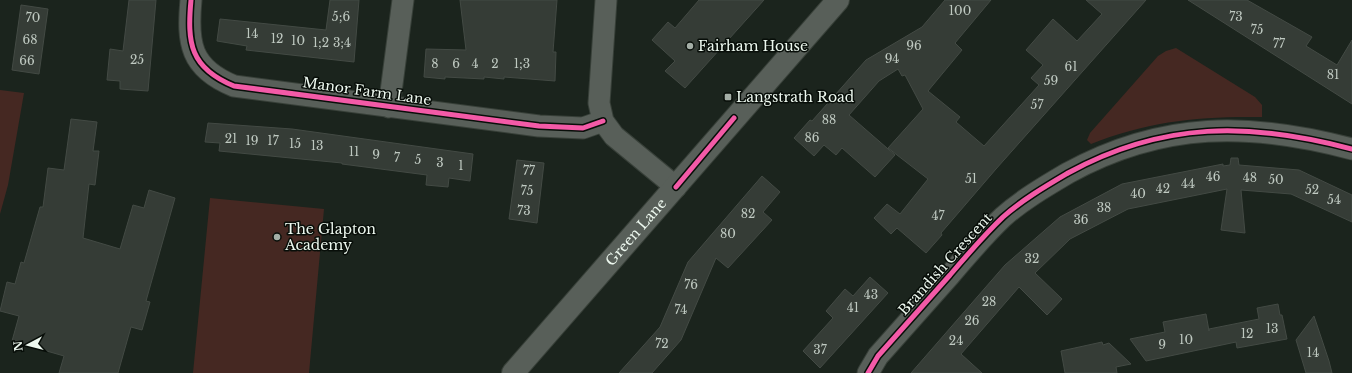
<svg xmlns="http://www.w3.org/2000/svg" width="1352" height="373" viewBox="0 0 1352 373" font-family="'Libre Baskerville',serif">
  <style>
    .green { fill: #452822 }
    .building { fill: #353c36; stroke: #434a44 }
    .lines { fill: none; stroke-linecap: round; stroke-linejoin: round }
    .minor-casing { stroke: #384039; stroke-width: 23 }
    .tertiary-casing { stroke: #384039; stroke-width: 24 }
    .minor { stroke: #585f59; stroke-width: 21 }
    .tertiary { stroke: #585f59; stroke-width: 22 }
    .cycleway-casing { stroke: #080e09; stroke-width: 8 }
    .cycleway { stroke: #f35aa7; stroke-width: 5 }
    .poi-dot { fill: #a4aea6; stroke: #080e09; stroke-width: 1.5 }
    .labels { text-anchor: middle; stroke-width: 3; stroke-linejoin: round; paint-order: stroke }
    .number-label { font-size: 12px; fill: #bfc9c1 }
    .poi-label { font-size: 14px; fill: #edf8ef; stroke: #080e09; text-anchor: start }
    .street-label { font-size: 14px; fill: #edf8ef; stroke: #080e09 }
  </style>
  <rect width="100%" height="100%" fill="#1b241d"/>
  <!-- green -->
  <path class="green" d="M1176,48L1255,97L1262,105V117C1200,116 1148,121 1091,144L1087,140L1090,133L1158,56L1166,51Z
    M0,90L24,93L8,185L0,214Z
    M210,198L324,209L309,373H193Z"/>
  <!-- building -->
  <path class="building" d="M129,0H156L148,91L120,89V81L107,80L110,49L123,51Z
    M330,0H359L354,62L246,50L247,46L217,41L220,19L326,30Z
    M460,0H557L553,52H556L555,81L504,77V79L484,77V79L445,77V79L424,77L426,49L466,50Z
    M699,0H764L685,88L665,71L675,61L652,40L668,22L675,28Z
    M945,0H991L955,43L962,50L928,91L960,117L956,122L984,146L1039,85L1031,78L1043,65L1026,50L1053,19L1077,41L1102,14L1086,0H1146L996,169L941,233L942,235L926,253L897,228L891,234L874,218L887,204L900,214L928,179L888,148L923,109L905,75L902,76L898,69L879,81L849,115L895,155L875,177L842,148L836,155L824,145L814,156L794,138L810,120L812,121L866,60L922,27Z
    M1188,0H1247L1312,37L1306,46L1337,65L1352,40V104Z
    M21,5L48,9L39,74L12,70Z
    M71,119L97,122L93,151H99L95,185L89,184L83,238L120,249L133,205L144,208L149,190L175,198L146,301L150,302L142,330L131,327L118,373H59L64,356L12,341L19,316L0,311L7,282L15,284L21,262L24,263L40,207H43L48,168L64,170Z
    M208,123L292,129L473,154L470,181L449,178L448,187L426,185L427,175L342,164V163L219,151L220,143L205,142Z
    M1231,158H1238L1239,165L1299,170L1352,195V222L1291,194L1241,190L1245,233L1221,230L1227,189L1128,209L1070,239L1035,273L1062,299L1047,315L1019,287L961,354L982,373H911L1005,265L1060,217L1122,184L1223,164V166L1230,165Z
    M517,160L544,163L537,223L509,219Z
    M762,176L780,192L763,212L772,220L728,268L716,258L681,340L652,373H619L660,327L688,262Z
    M870,277L888,293L820,368L803,351L833,318L826,311L845,289L853,296Z
    M1278,304L1280,315H1282L1287,339L1237,348L1236,342L1146,361L1130,339L1165,332L1163,322L1206,314L1209,331V329L1259,319L1257,308Z
    M1314,316L1329,361L1332,373H1306L1296,340Z
    M1102,342L1103,345L1109,343L1131,364L1116,367L1117,373H1065L1061,351Z"/>
  <g class="lines">
    <defs>
      <path id="minor" d="M191,0C187,43 190,68 234,86L539,126L583,128L603,121
        M606,0L599,103L603,121L614,136L676,187
        M389,107L403,0
        M868,373L878,356C902,329 926,302 950,275C967,255 984,235 1003,217C1022,200 1046,186 1068,173C1163,121 1250,122 1352,149"/>
      <g id="tertiary">
        <path id="s1" d="M513,373L838,0"/>
      </g>
    </defs>
    <!-- minor casing -->
    <use href="#minor" class="minor-casing"/>
    <!-- tertiary casing -->
    <use href="#tertiary" class="tertiary-casing"/>
    <!-- minor -->
    <use href="#minor" class="minor"/>
    <!-- tertiary -->
    <use href="#tertiary" class="tertiary"/>
    <defs>
      <path id="cycleway" d="M191,0C187,43 190,68 234,86L539,126L583,128L603,121
        M676,187L734,118
        M868,373L878,356C902,329 926,302 950,275C967,255 984,235 1003,217C1022,200 1046,186 1068,173C1163,121 1250,122 1352,149"/>
    </defs>
    <!-- cycleway casing -->
    <use href="#cycleway" class="cycleway-casing"/>
    <!-- cycleway -->
    <use href="#cycleway" class="cycleway"/>
  </g>
  <!-- markers -->
  <g class="poi-dot">
    <circle cx="690" cy="46" r="4"/>
    <rect x="724" y="93" width="8" height="8" rx="2"/>
    <circle cx="277" cy="237" r="4"/>
  </g>
  <g class="labels">
    <!-- number labels -->
    <g class="number-label">
      <text x="960" y="15">100</text>
      <text x="341" y="21">5;6</text>
      <text x="1236" y="21">73</text>
      <text x="33" y="22">70</text>
      <text x="1257" y="34">75</text>
      <text x="252" y="38">14</text>
      <text x="277" y="43">12</text>
      <text x="30" y="44">68</text>
      <text x="298" y="45">10</text>
      <text x="321" y="47">1;2</text>
      <text x="342" y="47">3;4</text>
      <text x="1279" y="48">77</text>
      <text x="914" y="50">96</text>
      <text x="892" y="63">94</text>
      <text x="137" y="64">25</text>
      <text x="27" y="65">66</text>
      <text x="435" y="68">8</text>
      <text x="456" y="68">6</text>
      <text x="475" y="68">4</text>
      <text x="495" y="68">2</text>
      <text x="522" y="68">1;3</text>
      <text x="1071" y="71">61</text>
      <text x="1333" y="79">81</text>
      <text x="1051" y="85">59</text>
      <text x="1037" y="109">57</text>
      <text x="829" y="124">88</text>
      <text x="812" y="142">86</text>
      <text x="231" y="143">21</text>
      <text x="252" y="145">19</text>
      <text x="273" y="145">17</text>
      <text x="295" y="148">15</text>
      <text x="317" y="150">13</text>
      <text x="354" y="156">11</text>
      <text x="376" y="159">9</text>
      <text x="397" y="162">7</text>
      <text x="418" y="164">5</text>
      <text x="440" y="167">3</text>
      <text x="461" y="170">1</text>
      <text x="529" y="175">77</text>
      <text x="1213" y="181">46</text>
      <text x="1250" y="182">48</text>
      <text x="971" y="183">51</text>
      <text x="1276" y="184">50</text>
      <text x="1188" y="188">44</text>
      <text x="1163" y="193">42</text>
      <text x="1312" y="194">52</text>
      <text x="527" y="195">75</text>
      <text x="1138" y="198">40</text>
      <text x="1334" y="204">54</text>
      <text x="1104" y="212">38</text>
      <text x="524" y="215">73</text>
      <text x="748" y="218">82</text>
      <text x="938" y="220">47</text>
      <text x="1081" y="224">36</text>
      <text x="728" y="238">80</text>
      <text x="1032" y="263">32</text>
      <text x="691" y="289">76</text>
      <text x="871" y="299">43</text>
      <text x="989" y="306">28</text>
      <text x="853" y="312">41</text>
      <text x="681" y="314">74</text>
      <text x="972" y="325">26</text>
      <text x="1272" y="333">13</text>
      <text x="1247" y="338">12</text>
      <text x="1186" y="344">10</text>
      <text x="956" y="345">24</text>
      <text x="662" y="348">72</text>
      <text x="1162" y="349">9</text>
      <text x="820" y="354">37</text>
      <text x="1313" y="357">14</text>
    </g>
    <!-- poi labels -->
    <g class="poi-label">
      <text x="698" y="51">Fairham House</text>
      <text x="736" y="102">Langstrath Road</text>
      <text x="285" y="234">The Glapton<tspan x="285" dy="16">Academy</tspan></text>
    </g>
    <!-- street labels -->
    <g class="street-label">
      <text transform="translate(367 91) rotate(8)" y="5">Manor Farm Lane</text>
      <text dy="5" stroke="none"><textPath href="#s1" startOffset="187">Green Lane</textPath></text>
      <text transform="translate(945 264) rotate(-48)" y="5">Brandish Crescent</text>
    </g>
  </g>
  <!-- north arrow -->
  <g transform="translate(28 345) rotate(263)" stroke="#080e09" stroke-width="3" paint-order="stroke">
  <path d="M0-3L7 15L0 10L-7 15Z" fill="#edf8ef"/>
  <text y="-6" font-size="11" font-weight="bold" text-anchor="middle" fill="#edf8ef">N</text>
  </g>
</svg>
